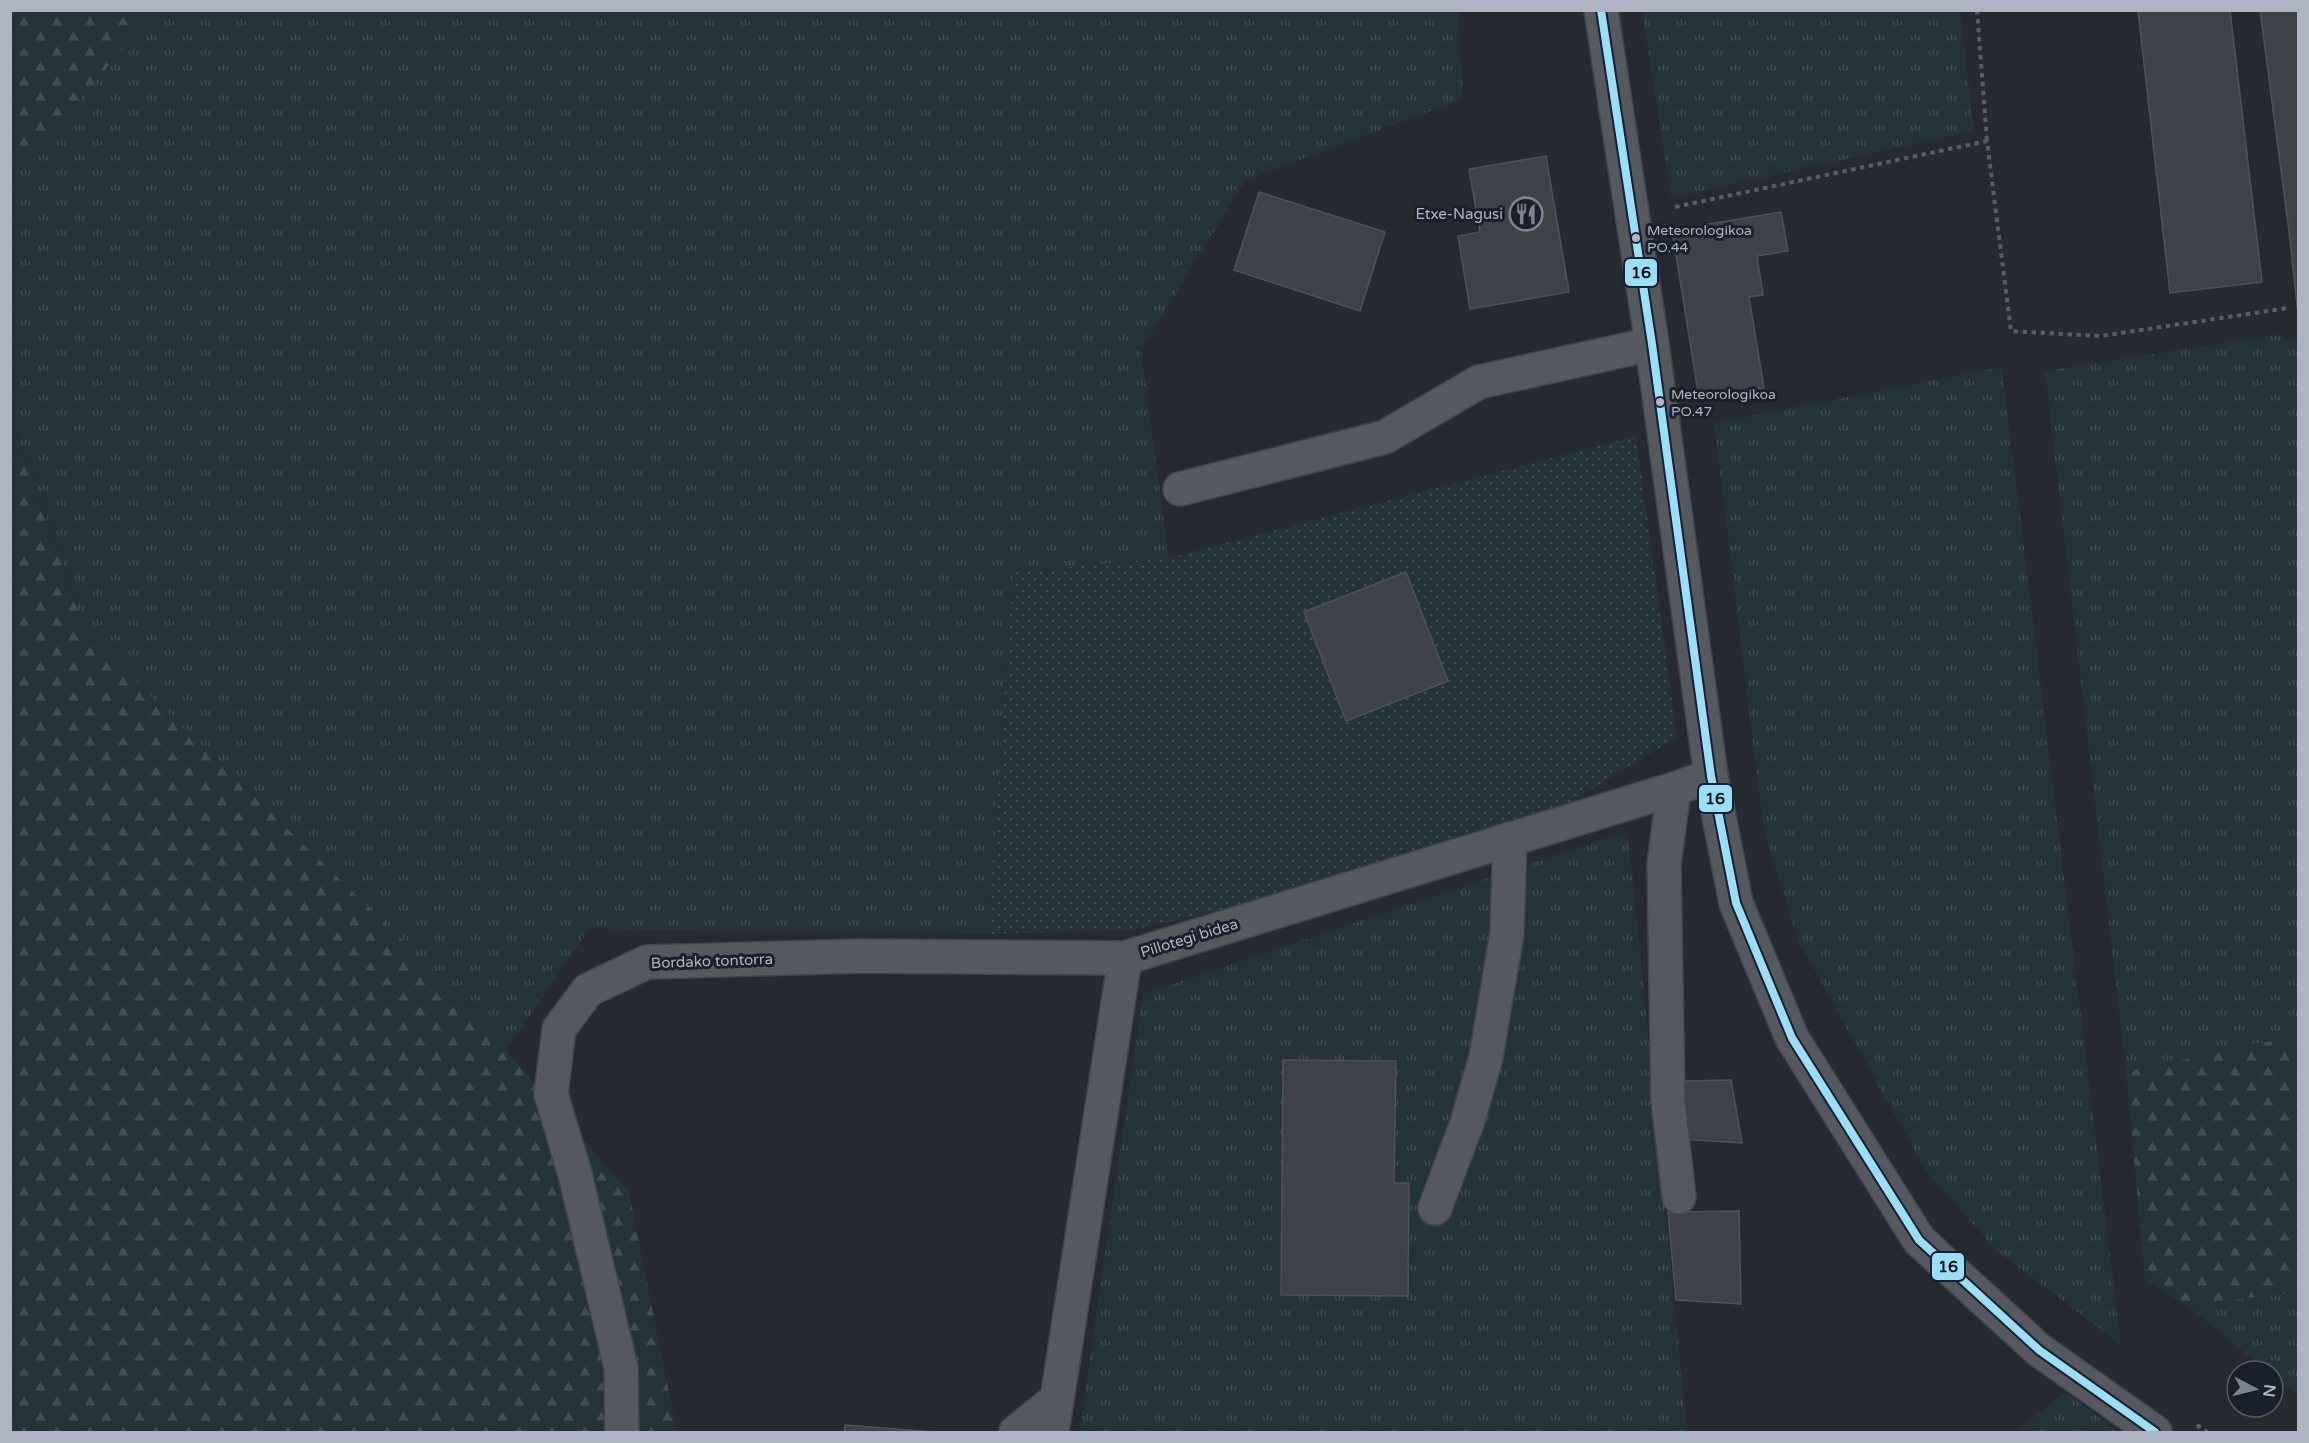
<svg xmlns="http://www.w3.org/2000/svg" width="2309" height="1443" viewBox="0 0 2309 1443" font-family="'Varela Round',sans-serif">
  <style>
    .grass { fill: url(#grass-tufts) }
    .forest { fill: url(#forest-firs) }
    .garden { fill: url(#garden-dots) }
    .building { fill: #3e4148; stroke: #4d5159; stroke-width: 1.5 }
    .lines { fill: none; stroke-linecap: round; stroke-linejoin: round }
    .minor-casing { stroke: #41444a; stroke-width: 36 }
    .path { stroke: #585c63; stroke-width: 4; stroke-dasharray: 4.5 4.5; stroke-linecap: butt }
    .minor { stroke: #55585f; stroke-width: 33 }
    .bus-1-casing { stroke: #191f2b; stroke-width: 12 }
    .bus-1 { stroke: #99dff9; stroke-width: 8 }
    .bus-dot { fill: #aeb4c3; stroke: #191f2b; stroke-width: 2 }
    .labels { text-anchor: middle; stroke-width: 6; stroke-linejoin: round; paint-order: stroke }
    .bus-label { font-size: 14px; fill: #aeb4c3; stroke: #191f2b; text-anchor: start }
    .poi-label { font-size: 15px; fill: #aeb4c3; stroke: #191f2b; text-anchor: end }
    .street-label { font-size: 15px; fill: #aeb4c3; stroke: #191f2b }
    .line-badge { stroke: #191f2b; stroke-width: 2 }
    .pale-badge-label { font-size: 16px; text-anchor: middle; font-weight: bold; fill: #111 }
  </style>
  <defs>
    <pattern id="grass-tufts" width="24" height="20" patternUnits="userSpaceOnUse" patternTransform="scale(1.5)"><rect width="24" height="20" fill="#233337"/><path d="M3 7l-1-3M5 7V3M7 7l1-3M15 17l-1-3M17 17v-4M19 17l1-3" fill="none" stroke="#404e52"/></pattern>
    <pattern id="forest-firs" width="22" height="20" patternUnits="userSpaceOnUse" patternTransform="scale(1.5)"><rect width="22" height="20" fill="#233337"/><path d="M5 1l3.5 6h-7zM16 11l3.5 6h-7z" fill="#404e52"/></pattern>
    <pattern id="garden-dots" width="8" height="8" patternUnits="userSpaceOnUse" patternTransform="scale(1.5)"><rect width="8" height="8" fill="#233337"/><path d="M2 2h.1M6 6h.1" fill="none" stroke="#404e52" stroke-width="1.8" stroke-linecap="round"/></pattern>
  </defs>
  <rect width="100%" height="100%" fill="#262930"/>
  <!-- grass -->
  <path class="grass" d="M155,11H1458L1463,99L1246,180L1141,350L1169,558L1013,573L988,934L589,929L506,1051L449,985L88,636L11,417L10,181Z
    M1642,11H1960L1974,131L1671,198Z
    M2274,335L2298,341V1035L2126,1072L2045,371Z
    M2002,367L2121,1345L1996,1250L1926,1171L1799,942L1764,833L1714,423Z
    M1628,831L1687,1432H1079L1143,994Z
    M2298,1292V1396L2273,1376V1371H2267L2186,1305Z
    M2065,1392L2118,1432H2014Z"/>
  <!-- forest -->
  <path class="forest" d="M11,10L155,11L11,181L10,11Z
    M10,417L88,636L449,985L629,1192L677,1432H11Z
    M2298,1035V1292L2186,1305L2145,1280L2126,1072Z"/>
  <!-- garden -->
  <path class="garden" d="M1636,436L1677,737L1569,803L1257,902L1131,930L988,934L1013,572L1169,558Z"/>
  <!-- building -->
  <path class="building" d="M2138,10H2230L2262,282L2170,293Z
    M2260,10H2298V313L2289,231Z
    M1546,156L1569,292L1470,309L1458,236L1480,232L1469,169Z
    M1259,192L1385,232L1360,311L1234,270Z
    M1781,212L1788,251L1757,256L1763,295L1749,297L1764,388L1699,398L1672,230Z
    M1406,572L1448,681L1346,721L1304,612Z
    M1283,1060L1396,1061L1394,1183H1409L1408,1296L1281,1295Z
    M1731,1080L1742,1143L1680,1139L1684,1081Z
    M1739,1211L1741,1304L1676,1300L1668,1212Z
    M845,1425L935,1432H844Z"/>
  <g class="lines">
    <defs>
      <path id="minor" d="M1601,10L1652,344L1711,776L1736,903L1792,1038L1919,1240L2039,1350L2155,1432
        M1180,489L1385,437L1479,382L1652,344
        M1674,789L1664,864L1668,1101L1679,1197
        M1435,1208L1467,1123L1486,1057L1507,933L1510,839
        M622,1432L621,1368L575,1174L551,1094L559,1029L588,990L647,962L860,956L1125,958L1674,789L1711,776
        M1016,1432L1057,1399
        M1052,1432L1125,958"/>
    </defs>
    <!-- minor casing -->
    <use href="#minor" class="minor-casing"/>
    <!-- path -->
    <path class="path" d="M1977,10L1987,141
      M1675,207L1987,141L2011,331L2101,336L2288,308
      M2197,1425L2207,1432"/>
    <!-- minor -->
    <use href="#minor" class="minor"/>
    <defs>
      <path id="bus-1" d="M1601,10L1652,344L1711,776L1736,903L1792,1038L1919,1240L2039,1350L2155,1432"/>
    </defs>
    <!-- bus-1 casing -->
    <use href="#bus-1" class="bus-1-casing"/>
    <!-- bus-1 -->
    <use href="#bus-1" class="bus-1"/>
  </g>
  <!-- icons -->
  <defs>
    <symbol id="restaurant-ring" viewBox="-11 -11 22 22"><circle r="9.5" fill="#191f2b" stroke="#7e8390" stroke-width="1.5"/><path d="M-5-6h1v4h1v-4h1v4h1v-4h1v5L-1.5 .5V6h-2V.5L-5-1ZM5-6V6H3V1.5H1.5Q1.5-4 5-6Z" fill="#7e8390"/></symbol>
  </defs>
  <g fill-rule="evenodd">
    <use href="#restaurant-ring" x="1507" y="195" width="38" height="38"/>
  </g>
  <!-- markers -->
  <g class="bus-dot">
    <circle cx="1636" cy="238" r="5"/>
    <circle cx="1660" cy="402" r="5"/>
  </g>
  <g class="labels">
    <!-- bus labels -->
    <g class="bus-label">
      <text x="1647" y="235">Meteorologikoa<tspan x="1647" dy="17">PO.44</tspan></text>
      <text x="1671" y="399">Meteorologikoa<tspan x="1671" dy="17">PO.47</tspan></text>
    </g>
    <!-- poi labels -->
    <g class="poi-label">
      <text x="1503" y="219">Etxe-Nagusi</text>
    </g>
    <!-- street labels -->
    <g class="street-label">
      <text transform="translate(1189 938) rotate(-17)" y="5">Pillotegi bidea</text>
      <text transform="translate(712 961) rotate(-2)" y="5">Bordako tontorra</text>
    </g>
  </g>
  <g class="line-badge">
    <rect x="1624" y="258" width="34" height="29" rx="6" fill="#99dff9"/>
    <rect x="1698" y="784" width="35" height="29" rx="6" fill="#99dff9"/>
    <rect x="1931" y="1252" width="34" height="29" rx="6" fill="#99dff9"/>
  </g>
  <g class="pale-badge-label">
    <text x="1641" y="278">16</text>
    <text x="1715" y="804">16</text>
    <text x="1948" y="1272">16</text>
  </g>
  <!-- border -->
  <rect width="2309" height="1443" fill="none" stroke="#aeb4c3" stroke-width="24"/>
  <!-- north arrow -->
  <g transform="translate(2255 1389) rotate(97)"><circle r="28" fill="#191f2b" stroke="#555b68" stroke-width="1.5"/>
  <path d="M0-4.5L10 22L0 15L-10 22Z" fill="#7e8390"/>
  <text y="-9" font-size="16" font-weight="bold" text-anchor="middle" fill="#aeb4c3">N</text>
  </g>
</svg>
